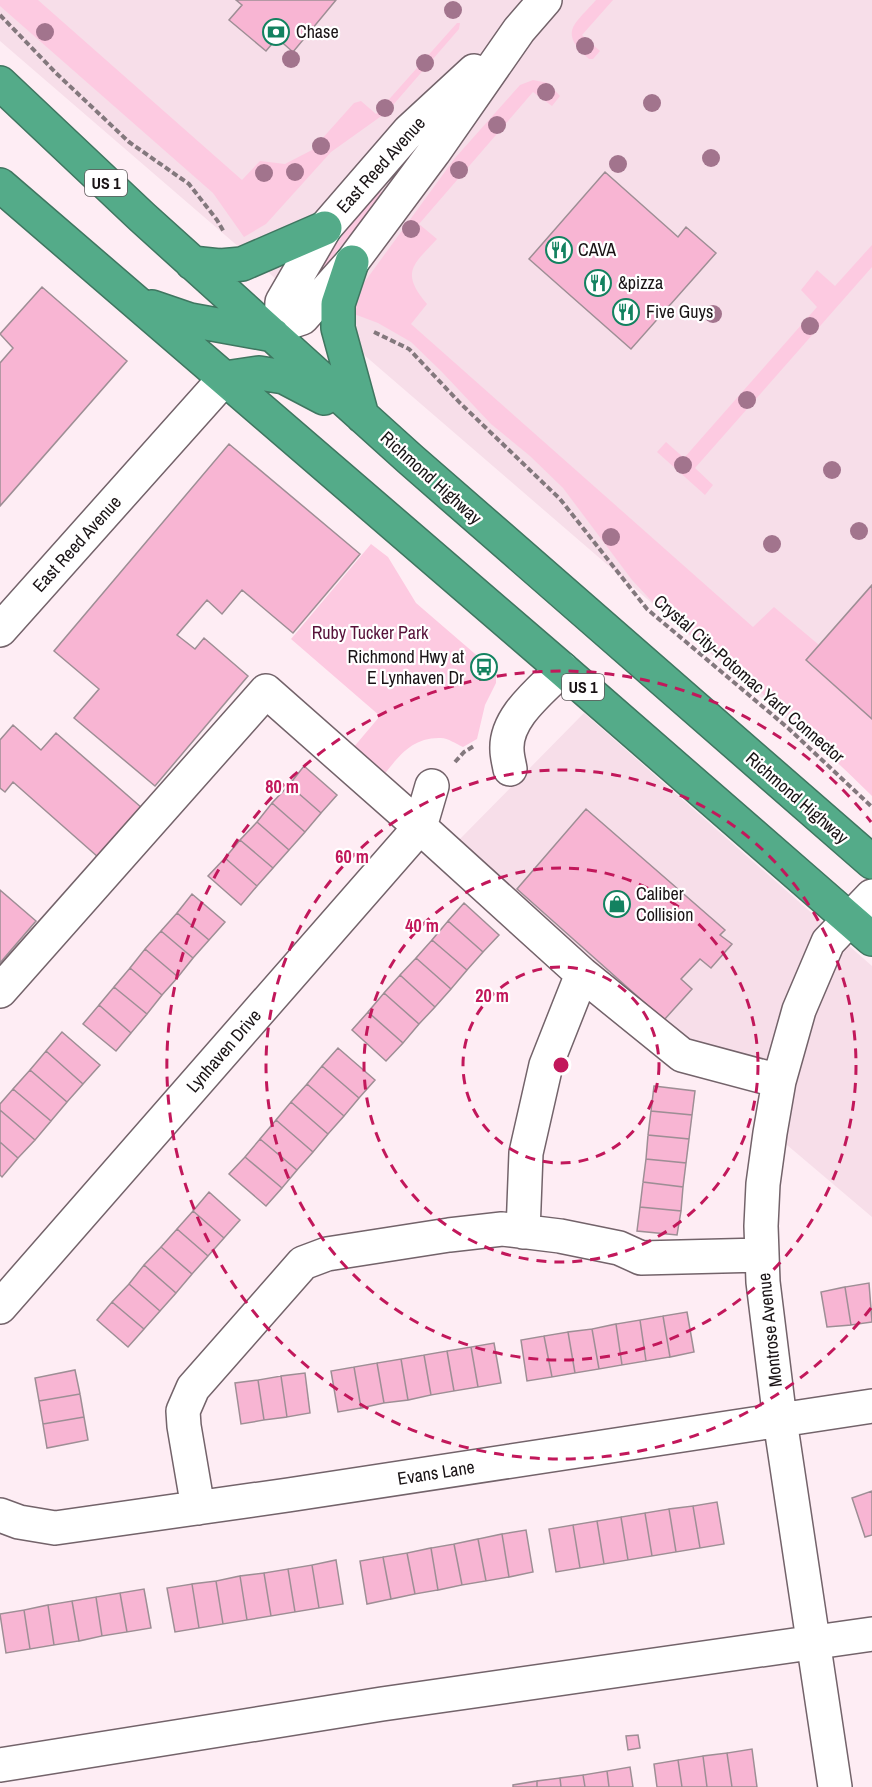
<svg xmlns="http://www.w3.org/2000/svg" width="872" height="1787" viewBox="0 0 872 1787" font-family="'Archivo Narrow',sans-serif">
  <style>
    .built { fill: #f7dee9 }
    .green { fill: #fdcae1 }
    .building { fill: #f8b5d3; stroke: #9e8e95; stroke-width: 1.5 }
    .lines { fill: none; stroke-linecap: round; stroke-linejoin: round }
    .minor-casing { stroke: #73636a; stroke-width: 36 }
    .highway-casing { stroke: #3f7660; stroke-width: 36 }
    .path { stroke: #83787d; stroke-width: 4; stroke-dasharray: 6 3; stroke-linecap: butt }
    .minor { stroke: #fff; stroke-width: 33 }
    .highway { stroke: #54ab89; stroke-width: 33 }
    .tree { fill: #a2748d }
    .ring { fill: none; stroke: #c2185b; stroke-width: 3; stroke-dasharray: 10 8 }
    .labels { text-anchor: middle; stroke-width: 4.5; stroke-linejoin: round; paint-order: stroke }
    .shield { fill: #fff; stroke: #5e5a5b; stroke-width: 1.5 }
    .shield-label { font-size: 16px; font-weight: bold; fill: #191315 }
    .poi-label { font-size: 18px; fill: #191315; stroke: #fff; text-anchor: start }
    .street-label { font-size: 18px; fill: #191315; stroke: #fff }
    .park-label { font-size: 18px; fill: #571139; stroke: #fff }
    .centre { fill: #c2185b; stroke: #fff; stroke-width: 3 }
    .ring-label { font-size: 18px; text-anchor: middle; font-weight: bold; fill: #c2185b; stroke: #fff; stroke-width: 4.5; stroke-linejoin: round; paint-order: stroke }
  </style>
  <rect width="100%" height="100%" fill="#feedf4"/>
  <!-- built -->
  <path class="built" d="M0,0H872V793L0,41Z
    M584,713L872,966V1217L787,1145L759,1096L754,1058L682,1042L456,843Z"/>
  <!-- green -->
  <path class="green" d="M0,0H38L242,180L260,161L285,164L312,150L354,103L361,101L376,114L457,23H460L459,29L387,112L331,152L266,224L244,237L213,193L0,6Z
    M596,0H613L582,35L600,51L593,59H589C558,32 574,25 596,0Z
    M533,80L548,83L560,96L552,106L533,92L419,224L437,239C413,265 400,272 427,304L411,324L753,627L774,607L819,645L806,661L872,719V796L792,718L660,610L632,580L563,488L530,456L491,424L441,371L411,342L378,323L354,314L363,284L455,158L520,85Z
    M380,191L383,193L325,267L323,265L330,247Z
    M872,245V267L695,468L713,485L705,495L657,452L666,442L684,458L817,307L801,290L817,270L835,286Z
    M371,544L388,557L416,603L496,672V683L485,705L477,739L463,747C456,744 448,738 441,738C412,737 399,756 383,776L353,748L380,716L291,639Z"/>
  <!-- building -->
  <path class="building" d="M236,0H336L293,52L277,38L266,51L229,20L242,5Z
    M605,172L678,237L686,227L716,253L631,349L529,259Z
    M42,287L127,361L0,506V363L13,348L0,334Z
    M229,444L360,554L293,633L242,590L222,614L207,600L177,635L195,649L204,638L248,676L155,786L74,718L99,689L54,651Z
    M872,585V719L806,660Z
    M13,725L41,750L56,733L142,808L98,857L13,782L5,792L0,788V740Z
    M304,766L337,795L321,813L289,785Z
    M289,785L321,813L305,832L272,803Z
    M272,803L305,832L289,850L257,822Z
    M586,809L725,930L720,935L732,944L711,968L700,959L681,979L692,989L664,1020L517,889Z
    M257,822L289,850L273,868L240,840Z
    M240,840L273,868L257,886L225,858Z
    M225,858L257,886L241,905L208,876Z
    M0,890L36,921L0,963Z
    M192,894L225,922L209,940L177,913Z
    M464,903L499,935L483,952L448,921Z
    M177,913L209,940L193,958L161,931Z
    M448,921L483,952L467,970L432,940Z
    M161,931L193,958L178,977L145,949Z
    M432,940L467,970L451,989L416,958Z
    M145,949L178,977L162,995L130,968Z
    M416,958L451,989L435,1007L400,975Z
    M130,968L162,995L147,1014L114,987Z
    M400,975L435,1007L419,1024L384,993Z
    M114,987L147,1014L131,1033L99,1005Z
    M384,993L419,1024L403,1043L368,1012Z
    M99,1005L131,1033L116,1051L83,1024Z
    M368,1012L403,1043L386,1061L352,1030Z
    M62,1032L100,1065L83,1084L46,1051Z
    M338,1048L375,1080L359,1098L322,1066Z
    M46,1051L83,1084L67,1102L30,1070Z
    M322,1066L359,1098L344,1116L307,1084Z
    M30,1070L67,1102L51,1121L13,1089Z
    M307,1084L344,1116L328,1134L291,1102Z
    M654,1086L695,1091L692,1115L651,1111Z
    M13,1089L51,1121L35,1140L0,1110V1104Z
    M291,1102L328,1134L313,1152L276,1120Z
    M0,1110L35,1140L18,1158L0,1142Z
    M651,1111L692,1115L689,1139L648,1135Z
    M276,1120L313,1152L297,1170L260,1139Z
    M648,1135L689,1139L686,1163L646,1159Z
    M260,1139L297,1170L282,1188L245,1157Z
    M0,1142L18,1158L2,1177L0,1175Z
    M245,1157L282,1188L266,1206L229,1174Z
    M646,1159L686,1163L683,1187L643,1182Z
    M643,1182L683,1187L681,1211L640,1207Z
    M209,1192L240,1220L224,1238L193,1211Z
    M640,1207L681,1211L677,1235L637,1231Z
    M193,1211L224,1238L208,1256L177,1229Z
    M177,1229L208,1256L192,1274L161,1247Z
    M161,1247L192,1274L176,1293L144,1265Z
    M144,1265L176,1293L160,1311L129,1284Z
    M869,1283L872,1322L851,1325L845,1287Z
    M129,1284L160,1311L144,1329L112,1302Z
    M845,1287L851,1325L827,1327L821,1292Z
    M112,1302L144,1329L128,1347L97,1320Z
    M687,1312L694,1352L670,1357L663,1316Z
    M663,1316L670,1357L646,1361L640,1320Z
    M640,1320L646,1361L622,1365L616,1324Z
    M616,1324L622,1365L599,1369L592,1329Z
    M592,1329L599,1369L575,1373L568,1332Z
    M568,1332L575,1373L552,1377L544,1336Z
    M544,1336L552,1377L527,1381L521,1340Z
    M494,1343L501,1383L478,1387L471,1347Z
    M471,1347L478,1387L454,1391L447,1351Z
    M447,1351L454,1391L431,1395L424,1355Z
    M424,1355L431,1395L408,1400L401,1359Z
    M401,1359L408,1400L384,1403L377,1363Z
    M377,1363L384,1403L361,1408L354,1367Z
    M354,1367L361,1408L338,1412L331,1371Z
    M75,1370L80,1394L39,1401L35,1378Z
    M305,1373L310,1413L287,1417L281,1376Z
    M281,1376L287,1417L264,1420L258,1380Z
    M258,1380L264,1420L241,1424L235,1383Z
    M80,1394L84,1417L43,1424L39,1401Z
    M84,1417L88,1440L47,1448L43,1424Z
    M872,1491V1535L865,1537L852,1498Z
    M717,1502L724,1544L700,1548L693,1506Z
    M693,1506L700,1548L676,1552L669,1509Z
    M669,1509L676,1552L652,1556L645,1513Z
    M645,1513L652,1556L628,1560L621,1517Z
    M621,1517L628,1560L604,1564L597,1521Z
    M597,1521L604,1564L580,1568L573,1525Z
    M573,1525L580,1568L556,1572L549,1529Z
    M526,1530L533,1572L509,1577L502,1534Z
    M502,1534L509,1577L486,1581L478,1539Z
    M478,1539L486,1581L462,1585L454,1544Z
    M454,1544L462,1585L438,1590L431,1548Z
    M431,1548L438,1590L415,1594L407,1553Z
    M407,1553L415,1594L391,1599L383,1557Z
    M383,1557L391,1599L367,1604L360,1561Z
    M336,1560L343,1604L319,1608L312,1565Z
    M312,1565L319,1608L295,1612L288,1569Z
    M288,1569L295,1612L271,1616L264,1573Z
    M264,1573L271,1616L247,1620L240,1576Z
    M240,1576L247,1620L223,1624L216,1581Z
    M216,1581L223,1624L199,1628L192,1584Z
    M192,1584L199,1628L175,1632L167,1588Z
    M144,1589L151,1628L127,1632L120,1593Z
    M120,1593L127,1632L102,1636L96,1597Z
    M96,1597L102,1636L79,1641L72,1601Z
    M72,1601L79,1641L54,1645L48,1605Z
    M48,1605L54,1645L30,1649L24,1610Z
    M24,1610L30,1649L6,1653L0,1614Z
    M638,1735L640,1748L628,1750L626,1736Z
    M752,1749L757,1787H732L727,1753Z
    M727,1753L732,1787H707L703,1756Z
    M703,1756L707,1787H682L678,1760Z
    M678,1760L682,1787H657L654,1764Z
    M630,1767L633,1787H609L607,1771Z
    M607,1771L609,1787H585L583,1775Z
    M583,1775L585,1787H561L560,1778Z
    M560,1778L561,1787H537V1781Z
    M537,1781V1787H513V1785Z"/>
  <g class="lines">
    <defs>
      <path id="minor" d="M281,325L302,318L352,262L434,152L519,30L545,0
        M273,335L281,325L282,302L325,228L409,131L474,71
        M0,630L225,378
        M510,769C509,763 507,756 507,750C505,717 542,690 562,669
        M0,991L266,691L420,827L582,974L682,1055L779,1081
        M523,1232L526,1153L546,1065L582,974
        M0,1307L420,827L432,786
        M198,1508L184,1426L183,1411L193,1388L303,1263L327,1254L449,1235L502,1229L560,1236L619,1248L641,1258L762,1255
        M0,1515L19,1522L55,1528L288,1495L872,1406
        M0,1765L382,1704L872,1634
        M835,1787L780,1420L763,1282L761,1226L763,1184L770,1133L779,1081L799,1010L828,942L872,896"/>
      <path id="highway" d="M0,83L142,217L410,459L872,862
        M0,185L562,669L872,939
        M352,262L338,304V328L362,416
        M192,263L220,266L242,264L325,228
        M152,307L190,320L273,335
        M225,378L259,373L284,377L324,398"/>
    </defs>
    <!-- minor casing -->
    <use href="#minor" class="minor-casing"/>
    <!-- highway casing -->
    <use href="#highway" class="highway-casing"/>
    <!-- path -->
    <path class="path" d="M0,15L57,74L129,142L189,184L217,220L224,232
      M374,332L409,349L460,403L560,499L647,609L788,728L872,807
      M455,762L464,752L474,746"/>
    <!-- minor -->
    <use href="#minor" class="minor"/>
    <!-- highway -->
    <use href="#highway" class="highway"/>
  </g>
  <!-- trees -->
  <g class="tree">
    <circle cx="453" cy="10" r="9"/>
    <circle cx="45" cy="32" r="9"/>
    <circle cx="585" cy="46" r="9"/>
    <circle cx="291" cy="59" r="9"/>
    <circle cx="425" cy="63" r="9"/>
    <circle cx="546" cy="92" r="9"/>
    <circle cx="652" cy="103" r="9"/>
    <circle cx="385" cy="108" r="9"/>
    <circle cx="497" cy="125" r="9"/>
    <circle cx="321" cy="146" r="9"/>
    <circle cx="711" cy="158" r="9"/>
    <circle cx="618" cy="164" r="9"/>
    <circle cx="459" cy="170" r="9"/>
    <circle cx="295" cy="172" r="9"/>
    <circle cx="264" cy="173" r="9"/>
    <circle cx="411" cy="229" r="9"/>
    <circle cx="713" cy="314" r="9"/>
    <circle cx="810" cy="326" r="9"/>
    <circle cx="747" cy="400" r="9"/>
    <circle cx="683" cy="465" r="9"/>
    <circle cx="832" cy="470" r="9"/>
    <circle cx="859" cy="531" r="9"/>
    <circle cx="611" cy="537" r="9"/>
    <circle cx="772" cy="544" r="9"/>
  </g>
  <!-- distance rings -->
  <g class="ring">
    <circle cx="561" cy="1065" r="98"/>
    <circle cx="561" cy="1065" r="197"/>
    <circle cx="561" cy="1065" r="295"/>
    <path d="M871 1308A394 394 0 1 1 871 822"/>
  </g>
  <!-- icons -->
  <defs>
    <symbol id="bank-ring" viewBox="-11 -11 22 22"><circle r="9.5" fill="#fff" stroke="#138260" stroke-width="1.5"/><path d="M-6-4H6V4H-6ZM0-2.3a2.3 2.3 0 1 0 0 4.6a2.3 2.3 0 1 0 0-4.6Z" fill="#138260"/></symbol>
    <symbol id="restaurant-ring" viewBox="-11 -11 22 22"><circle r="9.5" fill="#fff" stroke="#138260" stroke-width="1.5"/><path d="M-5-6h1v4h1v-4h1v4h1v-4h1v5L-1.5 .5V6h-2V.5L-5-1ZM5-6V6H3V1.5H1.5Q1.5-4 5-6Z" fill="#138260"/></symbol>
    <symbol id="bus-ring" viewBox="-11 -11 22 22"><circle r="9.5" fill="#fff" stroke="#138260" stroke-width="1.5"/><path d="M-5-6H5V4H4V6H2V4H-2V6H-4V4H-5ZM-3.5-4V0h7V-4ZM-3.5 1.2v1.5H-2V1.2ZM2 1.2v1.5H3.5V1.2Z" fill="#138260"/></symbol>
    <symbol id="shop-ring" viewBox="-11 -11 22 22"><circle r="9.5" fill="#fff" stroke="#138260" stroke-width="1.5"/><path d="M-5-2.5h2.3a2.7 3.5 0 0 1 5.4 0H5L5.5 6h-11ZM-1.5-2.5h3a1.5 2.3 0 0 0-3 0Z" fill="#138260"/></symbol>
  </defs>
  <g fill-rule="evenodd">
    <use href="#bank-ring" x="261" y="17" width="30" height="30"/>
    <use href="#restaurant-ring" x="544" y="235" width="30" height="30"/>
    <use href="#restaurant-ring" x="583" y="268" width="30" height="30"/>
    <use href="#restaurant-ring" x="611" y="297" width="30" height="30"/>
    <use href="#bus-ring" x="469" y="652" width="30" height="30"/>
    <use href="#shop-ring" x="602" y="889" width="30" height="30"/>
  </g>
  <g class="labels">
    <!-- shield labels -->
    <g class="shield">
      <rect x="85" y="170" width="42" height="26" rx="4.5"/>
      <rect x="562" y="674" width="42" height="26" rx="4.5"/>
    </g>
    <g class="shield-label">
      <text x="106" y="189">US 1</text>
      <text x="583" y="693">US 1</text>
    </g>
    <!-- poi labels -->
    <g class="poi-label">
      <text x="296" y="38">Chase</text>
      <text x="578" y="256">CAVA</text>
      <text x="618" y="289">&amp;pizza</text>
      <text x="646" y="318">Five Guys</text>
      <text x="464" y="663" text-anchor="end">Richmond Hwy at<tspan x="464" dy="21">E Lynhaven Dr</tspan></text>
      <text x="636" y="900">Caliber<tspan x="636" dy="21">Collision</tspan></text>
    </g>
    <!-- street labels -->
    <g class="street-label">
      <text transform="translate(381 165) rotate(-48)" y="6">East Reed Avenue</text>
      <text transform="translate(431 478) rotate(42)" y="6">Richmond Highway</text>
      <text transform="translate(77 544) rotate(-48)" y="6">East Reed Avenue</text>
      <text transform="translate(749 679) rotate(41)" y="6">Crystal City-Potomac Yard Connector</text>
      <text transform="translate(797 798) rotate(41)" y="6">Richmond Highway</text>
      <text transform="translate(224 1051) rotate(-49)" y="6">Lynhaven Drive</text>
      <text transform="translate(770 1330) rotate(-96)" y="6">Montrose Avenue</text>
      <text transform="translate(436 1473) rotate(-9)" y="6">Evans Lane</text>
    </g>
    <!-- park labels -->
    <g class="park-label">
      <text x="370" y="639">Ruby Tucker Park</text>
    </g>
  </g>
  <circle cx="561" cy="1065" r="9" class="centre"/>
  <g class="ring-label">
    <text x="282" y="793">80 m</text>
    <text x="352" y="863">60 m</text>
    <text x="422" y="932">40 m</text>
    <text x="492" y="1002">20 m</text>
  </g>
</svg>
